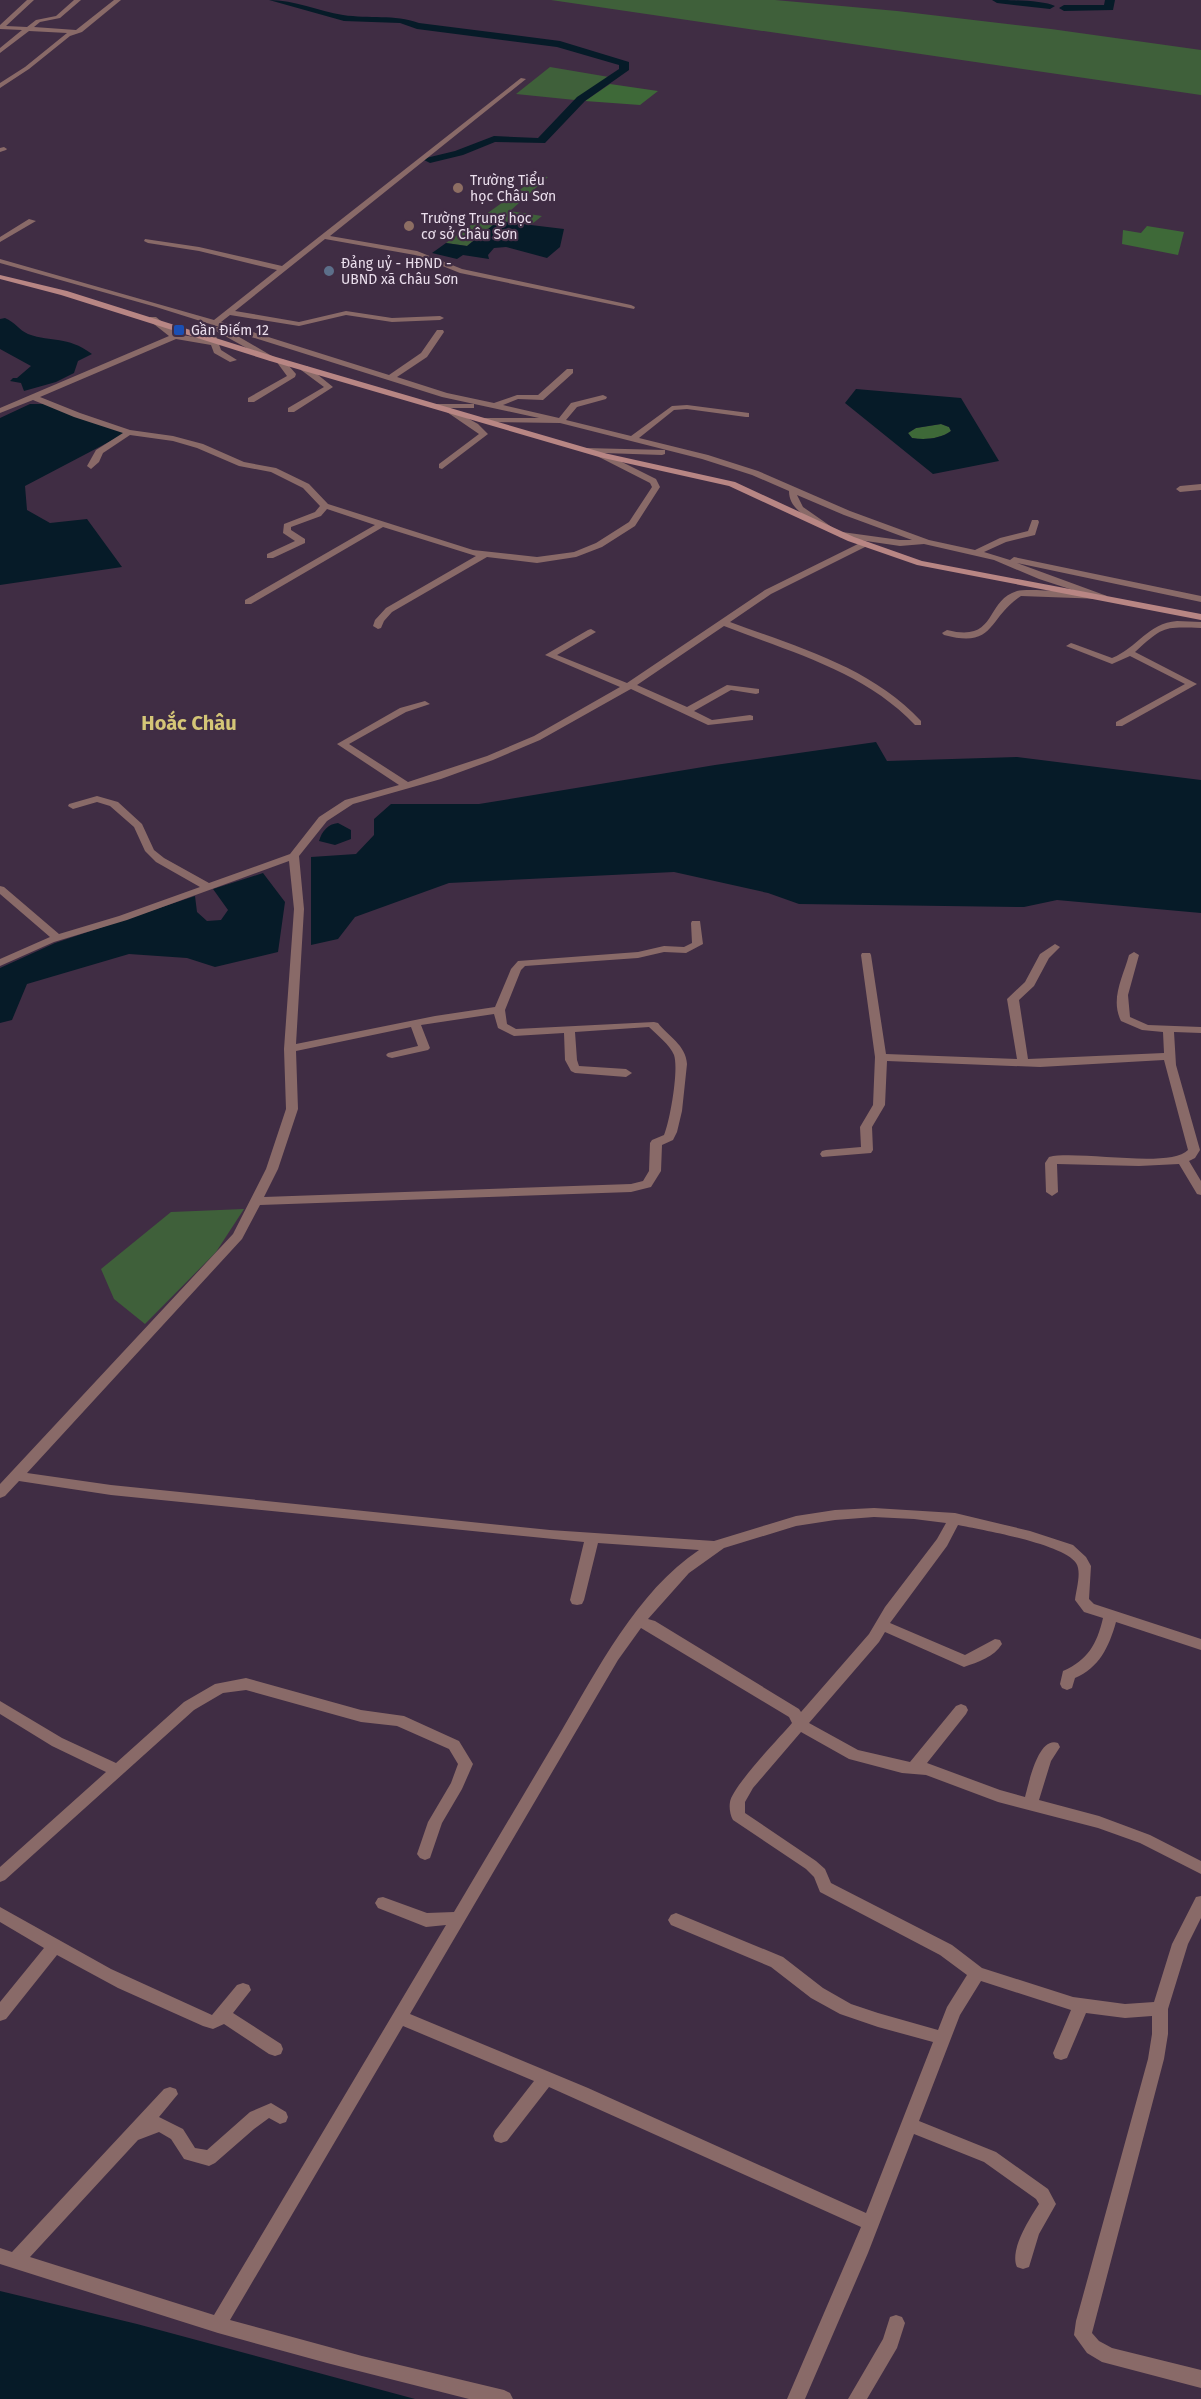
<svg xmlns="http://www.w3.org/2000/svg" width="1201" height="2399" viewBox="0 0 1201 2399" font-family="'Fira Sans',sans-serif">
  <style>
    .green { fill: #3f603a }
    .forest { fill: #3e6938 }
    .water { fill: #061b28; fill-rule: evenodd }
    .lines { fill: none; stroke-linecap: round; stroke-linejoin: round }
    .canal { fill: #061b28; fill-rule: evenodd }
    .street { fill: #896a68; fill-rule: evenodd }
    .secondary { fill: #b88684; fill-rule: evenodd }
    .education-dot { fill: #8d6e63; stroke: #402d44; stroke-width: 2 }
    .service-dot { fill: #5c6f8a; stroke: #402d44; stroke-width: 2 }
    .transit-dot { fill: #1a4fb4; stroke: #402d44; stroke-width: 2 }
    .labels { text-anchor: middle; stroke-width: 4.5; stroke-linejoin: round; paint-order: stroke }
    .far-poi-label { font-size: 14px; fill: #eadeec; stroke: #402d44; text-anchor: start }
    .quarter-label { font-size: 20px; font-weight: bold; fill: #d4c577; stroke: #402d44 }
  </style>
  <rect width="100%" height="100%" fill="#402d44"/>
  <!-- green -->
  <path class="green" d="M551,0H775L897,11L1051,29L1201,50V95Z
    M550,67L609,77L575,100L516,94Z
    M539,176L548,177L510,211L542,216L532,224L498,221L467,246L446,243Z
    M244,1209L216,1252L145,1324L114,1299L101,1269L171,1212Z"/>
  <!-- forest -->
  <path class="forest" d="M610,84L658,91L640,105L585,101Z
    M1147,226L1184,232L1178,255L1122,244L1123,230L1141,233Z
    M941,424L949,427L951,431C940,439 925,440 912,438L908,433L916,428Z"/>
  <!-- water -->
  <path class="water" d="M498,221L564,229L560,247L547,258L506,247L494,248L488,255L489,259L463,255L457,259L432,253L446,243L467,246Z
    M5,318C15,322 19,330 28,334C53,343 66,335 92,354L78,361L74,373L56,382L24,391L21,383L10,381L13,378H17L31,366L0,349V319Z
    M856,389L961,398L999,461L933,474L845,403ZM941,424L949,427L951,431C940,439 925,440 912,438L908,433L916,428Z
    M30,404H44L125,430L124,434L25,486L27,510L50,523L87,519L122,567L0,585V418Z
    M876,742L887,761L1017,757L1201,780V913L1057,900L1024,907L799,904L768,893L674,872L449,883L355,917L338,939L311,945V857L356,854L374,835V819L391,804H479L715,765Z
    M338,823L351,830V839L335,845L319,841C322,831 328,824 338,823Z
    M263,873L285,902L278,952L215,967L187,958L129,954L27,984L12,1020L0,1023V968L55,943L195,896L197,912L207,921L221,920L228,910L213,889Z
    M0,2291L137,2324L415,2399H0Z"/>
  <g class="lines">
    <!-- canal -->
    <path class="canal" d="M269,0C295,0 318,11 343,15C369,19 394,14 419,23L560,41L629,62V70L585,101L545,143L495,142L463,155L430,163L424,160L426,158L455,151L494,136L538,138L577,97L619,69V65L557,47L417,29L400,23L344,21Z
      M992,0C1008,0 1043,0 1055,6L1050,9L997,3Z
      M1105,0H1115L1113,10L1064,11L1059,8L1064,5H1104Z"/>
    <!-- street -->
    <path class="street" d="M27,0H34L6,26L27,27L36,20L56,16L74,0H81L60,18L40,22L34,27L76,30L114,0H121L82,32L70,36L29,69L0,88V83L25,67L67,33L29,31L0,53V48L22,30L0,29V25Z
      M521,78L526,79L330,236L417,251L462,269L631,305L635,307L634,309L460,273L415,255L325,239L235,311L299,322L346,311L392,318L440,316L444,318L440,320L392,322L346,315L299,326L230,315L221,322L389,375L421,353L437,330H443L444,332L427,357L397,377L447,393L494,403L517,395H538L567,369H573V373L543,400L518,399L503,405L559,418L571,403L603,395L607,397L606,399L577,407L566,420L631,436L672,406L687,405L749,413V417H746L687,409L674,410L639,438L708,455L758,471L850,511L929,540L975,550L1000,538L1028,531L1032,520H1038L1039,522L1035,535L1006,542L984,552L1010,560L1014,557L1201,596V602L1017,563L1107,596L1102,599L1021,596C987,618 996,649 944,635L942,633L947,630C998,643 984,601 1017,591C1027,588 1068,592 1082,593L1039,579L994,560L924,544L900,546L839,537V533L842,532L900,540H912L844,515L797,495L803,507L836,530L829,532C815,519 789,513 789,491L752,475L702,459L560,423L482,422V418H539L442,397L156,307L0,263V259L214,320L277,270L199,251L148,243L144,241L145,239L199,247L282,266Z
      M4,147L7,149L6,150L0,152V148Z
      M29,219L36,221L0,242V237Z
      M150,317H156L177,334L210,340V336H216L221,350L237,360L230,362L214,353L211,345L176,339L40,397L80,413L130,430L173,436L203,444L244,462L276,468L309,484L328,504L473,550L537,557L574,552L596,543L629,522L652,487L650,483L599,457L598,455L600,453L585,452V448L665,450V454L662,455L604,453L656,479L660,487L635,526L602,547L576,557L537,563L487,557L392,612L384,621L381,628L378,629L373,626L375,620L386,608L476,556L383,527L251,604H245V600L375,525L327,509L321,516L291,527V530L305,539V543L273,558H267V554L295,541L283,533L284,524L315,512L320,506L303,488L271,472L239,466L197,448L173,441L130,435L103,453L99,462L91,469L87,466L96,450L123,433L74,417L33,400L0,413V408L169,336L150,321Z
      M216,327H222L277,359L270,361L216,331Z
      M277,359H283L296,374L295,377L254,402H248V398L287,376L276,361Z
      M301,366H307L333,387L294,412H288V408L324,387L301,370Z
      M431,404H474V408H450L478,424L488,434L442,469L439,468V464L479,434L441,408H431Z
      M1201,484V490L1180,492L1176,489L1180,486Z
      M864,541L868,544L867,546L771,594L730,622C797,647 871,667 921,721V725H915C864,671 790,652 724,626L637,685L687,707L727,685L759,689V693L756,694L731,690L694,711L712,720L750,715L753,716V720L708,725L631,689L629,690L540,740L493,760L441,779L353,804L327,821L299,856L304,909L296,1044L435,1016L495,1007L511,969L518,961L638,952L664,946L684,947L692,943L691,923L692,921H700L703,944L686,953L664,952L638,958L525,966L521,970L505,1010L507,1024L516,1029L654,1022L658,1023C668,1036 686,1045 687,1064L682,1111L677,1132L673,1140L662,1145L661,1171L651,1187L631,1192L260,1205L242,1239L27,1473L111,1485L550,1530L714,1541L796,1516L835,1510L874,1508L955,1513L1030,1531L1073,1545L1086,1557L1091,1566L1089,1599L1094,1604L1201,1639V1650L1116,1622C1109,1647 1099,1668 1075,1678L1072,1688L1067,1690L1062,1688L1060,1684L1063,1671C1088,1660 1097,1644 1103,1618L1084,1612L1075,1600C1076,1590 1082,1572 1076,1563C1063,1544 983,1530 958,1525L947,1546L890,1623L965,1655L995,1639L1000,1640L1002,1644C994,1657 978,1662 964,1667L885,1632L879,1642L809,1723L858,1750L910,1762L956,1706L961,1704L966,1706L968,1710L966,1714L927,1763L1000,1790L1025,1797C1029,1783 1038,1736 1058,1743L1060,1747L1051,1761L1039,1800L1099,1816L1150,1835L1201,1861V1874L1140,1843L1098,1828L998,1802L926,1775L902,1773L849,1759L801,1732L753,1788L745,1802V1813L816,1861L825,1869L831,1883L952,1945L982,1968L1073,1997L1125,2004L1154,2002L1172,1944L1196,1897L1201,1896V1918L1188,1944L1168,2009V2034L1164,2059L1092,2333L1099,2341L1112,2348L1201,2370V2388L1102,2362L1087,2353L1074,2335L1076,2321L1148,2059L1152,2034V2016L1125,2018L1086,2013L1067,2058L1061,2060L1055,2058L1053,2053L1071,2010L981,1981L960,2015L919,2121L996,2152L1048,2189L1056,2204L1039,2234L1029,2267L1023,2269L1017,2267C1009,2250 1030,2218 1039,2204L1036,2199L984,2162L914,2134L868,2253L805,2399H787L861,2227L549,2087L507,2141L501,2143L495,2141L493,2136L495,2131L534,2081L403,2026L230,2320L362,2356L504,2390L510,2393L513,2399H469L327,2363L218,2333L0,2264V2248L12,2252L164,2089L170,2087L176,2089L178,2094L159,2117L183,2129L195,2148L207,2150L250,2112L271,2103L286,2112L288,2117L286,2122L280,2124L269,2118L254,2129L215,2163L209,2166L184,2159L171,2139L159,2132L138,2140L30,2257L214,2315L446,1925L426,1927L421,1925L378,1908L375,1903L378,1898L383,1897L427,1913L454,1912C489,1853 524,1794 559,1735C596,1672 637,1591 699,1550L598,1543L584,1600L582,1604L577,1605L572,1604L570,1600L584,1542L111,1495L19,1481L5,1496L0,1498V1484L233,1234L266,1169L286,1109L284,1049L294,909L289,861L127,920L54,942L0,966V959L50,937L0,894V886L4,887L59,934L119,916L200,887L156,862L145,851L134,827L110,806L97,802L73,809L68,806L69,804L97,796L118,802L142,824L154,850L164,858L209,883L290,854L319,817L345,800L399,785L337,744L400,708L425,701L430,704L406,712L349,744L408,782L487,756L534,736L620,687L545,655L588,630L591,629L596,632L557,655L627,683L765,590ZM494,1014L498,1028L514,1036L564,1033L565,1060L571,1071L575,1073L626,1077L632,1073L626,1069L579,1066L577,1060L575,1032L649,1027C657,1035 670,1045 674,1055C679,1069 670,1121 664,1135L652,1140L650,1143L649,1171L643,1181L631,1184L264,1197L278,1169L298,1109L296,1051L411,1027L418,1046L388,1053L386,1055L388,1057L392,1058L428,1050L430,1048L421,1025ZM874,1517L914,1519L946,1523L937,1539L885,1607L869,1634L801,1712L799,1709L655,1621L648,1619L689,1573L724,1548L796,1526L835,1520ZM641,1628L789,1717L792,1723C780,1737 732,1787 730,1802C729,1807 730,1815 733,1820L806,1869L814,1877L820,1892L940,1955L967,1975L947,2007L938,2030L878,2013L851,2004L823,1988L783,1957L681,1915L676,1913L671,1915L668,1920L671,1925L771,1967L811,1998L840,2014L878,2027L933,2042L866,2213L588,2088L410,2014L618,1660Z
      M1177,621L1201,622V628C1163,627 1164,626 1135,652L1197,684L1122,726H1116V722L1185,684L1130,656L1112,664L1066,646L1071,643L1074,644L1112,658C1137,648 1148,623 1177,621Z
      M1055,944L1060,947L1049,958L1034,986L1019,1000L1028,1059L1164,1053L1163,1032L1142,1030L1121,1021C1110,999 1123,977 1129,955L1134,952L1139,955L1128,995L1130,1017L1148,1025L1201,1027V1033L1174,1032L1176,1065L1200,1150L1195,1158L1189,1161L1201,1181V1195L1197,1194L1179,1164L1139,1166L1057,1164L1058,1192L1052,1196L1046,1192L1045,1163L1049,1157C1078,1150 1170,1169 1188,1150L1164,1060L1040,1067L887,1061L885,1105L872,1127L873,1150L871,1153L822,1157L820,1154L822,1151L826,1150L861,1147L860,1127L873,1105L875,1057L861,955L862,953H870L871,955L886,1054L1017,1059L1007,999L1025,982L1040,954Z
      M246,1678L361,1710L404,1716L459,1741L473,1764L462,1789L442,1823L430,1858L425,1860L420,1858L417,1854L428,1822L451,1783L458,1764L449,1749L397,1726L361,1722L246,1690L223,1693L194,1710L5,1880L0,1882V1867L106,1772L52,1746L0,1714V1701L62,1738L116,1763L184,1702L215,1684Z
      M0,1907L111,1969L212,2015L237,1985L243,1983L249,1985L251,1990L233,2013L281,2044L283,2049L281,2054L275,2056L269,2054L224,2024L213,2029L203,2026L118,1988L57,1955L6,2019L0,2021V2002L44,1948L0,1922Z
      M896,2315L902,2317L905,2323L897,2348L867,2399H848L883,2339L890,2317Z"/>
    <!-- secondary -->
    <path class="secondary" d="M0,275L67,291L276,357L604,453L735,482L854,537L922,561L1201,614V620L917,565L848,541L729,486L599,457L270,361L61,295L0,279Z"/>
  </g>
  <!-- markers -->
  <g class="education-dot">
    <circle cx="458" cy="188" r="6"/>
    <circle cx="409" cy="226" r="6"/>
  </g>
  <circle class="service-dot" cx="329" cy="271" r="6"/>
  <rect class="transit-dot" x="173" y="324" width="12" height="12" rx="3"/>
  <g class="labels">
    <!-- far-poi labels -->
    <g class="far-poi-label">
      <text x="470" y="185">Trường Tiểu<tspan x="470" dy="16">học Châu Sơn</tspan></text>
      <text x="421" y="223">Trường Trung học<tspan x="421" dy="16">cơ sở Châu Sơn</tspan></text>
      <text x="341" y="268">Đảng uỷ - HĐND -<tspan x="341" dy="16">UBND xã Châu Sơn</tspan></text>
      <text x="191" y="335">Gần Điếm 12</text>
    </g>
    <!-- quarter labels -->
    <g class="quarter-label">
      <text x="189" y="730">Hoắc Châu</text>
    </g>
  </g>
</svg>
